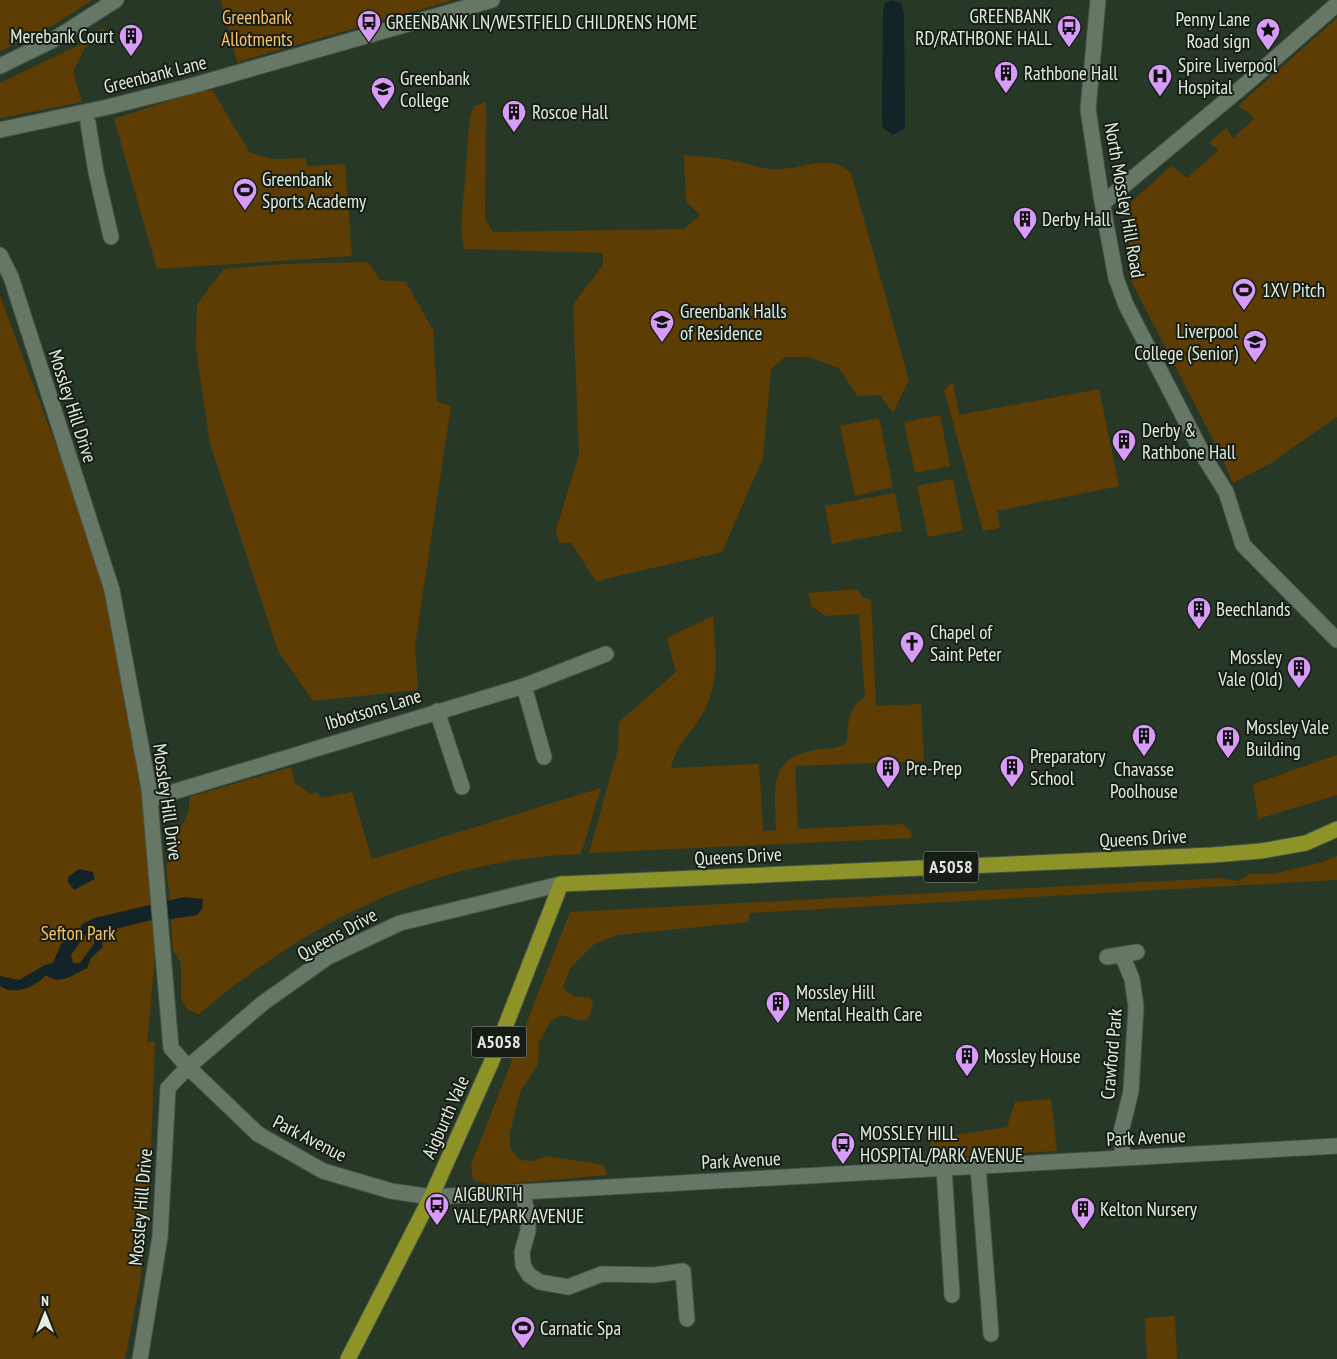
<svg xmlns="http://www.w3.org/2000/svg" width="1337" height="1359" viewBox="0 0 1337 1359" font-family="'PT Sans Narrow',sans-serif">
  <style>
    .green { fill: #5e3d05 }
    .water { fill: #122427; fill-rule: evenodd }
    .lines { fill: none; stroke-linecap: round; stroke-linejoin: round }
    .minor-casing { stroke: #475446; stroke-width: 17 }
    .major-casing { stroke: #475446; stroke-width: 17 }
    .minor { stroke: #667865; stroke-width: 15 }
    .major { stroke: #8e9328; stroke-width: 15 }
    .labels { text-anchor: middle; stroke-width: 4; stroke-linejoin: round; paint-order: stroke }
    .shield { fill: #161d15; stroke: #a5aea4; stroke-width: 1 }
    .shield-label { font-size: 18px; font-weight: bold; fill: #e2ece1 }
    .poi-label { font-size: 19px; fill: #e2ece1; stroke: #161d15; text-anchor: start }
    .park-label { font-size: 19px; fill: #fcc16d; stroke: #161d15 }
    .street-label { font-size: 19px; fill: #e2ece1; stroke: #161d15 }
  </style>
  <rect width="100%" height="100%" fill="#283827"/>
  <!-- green -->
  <path class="green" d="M0,0H92L54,25L0,51Z
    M221,0H454L237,62Z
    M1337,18V417L1271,463L1233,483L1219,451L1128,275L1129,204L1171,166L1187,178L1219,150L1209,143L1226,128L1233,138L1254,119L1248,112L1238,106Z
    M103,28L105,32L84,49L73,72L82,102L0,118V83L77,46Z
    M212,90L250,153L273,159L306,158L307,166L345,164L352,256L157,269L114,119L195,92Z
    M486,102L485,219L493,232L684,229L700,215L686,202L684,155C701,157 718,157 734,161C750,164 762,170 779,169C806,169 827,152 851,173L909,380L893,413L880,395L857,396L839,368L809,357H785L771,369L763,458L722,552L596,581L571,543H559L556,530L579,455L573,305L603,265V253L464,249L461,230L470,116L475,106Z
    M368,262L380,280L406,282L433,330L437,402L451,406L415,645L418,690L313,701L278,651L210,444L196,349L197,304L224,269L284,264Z
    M0,296L104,574L142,774L157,937L147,1042L155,1041L149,1203L147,1221H137V1227L145,1230L140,1283L125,1359H0Z
    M953,382L959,415L1099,389L1119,486L997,511L1000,528L983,531L944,390Z
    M940,415L950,466L915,473L904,422Z
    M879,418L893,487L855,496L840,426Z
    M953,479L963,530L928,537L917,486Z
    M895,493L902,531L832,544L825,506Z
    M858,589L862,597L871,600L876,706L921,704L924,761L795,766L798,829L902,824L911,831L912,838L589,853L618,749L619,722L676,672L667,638L713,616C715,650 721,684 702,715C690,735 676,744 671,768L759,764L763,831L776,830C775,787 766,755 822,749C832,748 840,749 847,742C848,723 848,708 865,697L859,614L826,616L812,607L808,593Z
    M1337,755V795L1258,819L1253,784Z
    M291,767L295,783L311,794L317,792L321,798L352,792L372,859L601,788L581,854C430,860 313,919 199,1014L188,1010L181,999V962L173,951L171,919L197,915L202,909V903L184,897L170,900L166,864L171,858L170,835C186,825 190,815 189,797Z
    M1337,856V880L749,913V922L617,935L593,945L570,968L563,988L573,996L590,998L593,1005L588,1019L581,1021L561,1015L551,1021L539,1042L538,1065L520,1092L510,1133V1148L520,1160L533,1161L547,1156L604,1165L607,1175L493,1185L473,1180L471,1165L570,912L1220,878L1239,881L1250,874H1272L1323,862Z
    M1051,1099L1057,1151L931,1158L930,1139L1007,1127L1015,1102Z
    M1175,1316L1177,1359H1147L1145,1318Z"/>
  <!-- water -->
  <path class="water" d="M893,0L902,4L904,14L905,128L893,135L883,128L882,121L883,12L885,3Z
    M79,869L93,872L95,879L74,890L68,882V877Z
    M184,897L203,899L202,909L197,915L171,919L151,920L100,933L103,947L91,958L87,968C73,975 59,986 46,975C36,986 14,997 0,986V976L19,980L45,965L53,963L61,944L80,931L81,925L94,918ZM85,935H90L94,938V944L80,963H73L71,955Z"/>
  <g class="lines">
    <defs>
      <path id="minor" d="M1098,0L1088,109L1101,196L1116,278L1126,305L1206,460L1226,492L1243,545L1337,640
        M0,66L53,40L116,0
        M88,123L96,172L111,237
        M0,130L108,107L191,86L492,0
        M1103,203L1247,83L1337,4
        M0,255L11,277L112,590L149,789L171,1048L188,1067L258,1134L323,1171L391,1191L431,1197L1337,1146
        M524,686L544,757
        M437,711L462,787
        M150,799L524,686L606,654
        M1122,955L1132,979L1136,1007L1131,1091L1121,1132L1123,1158
        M1107,957L1137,952
        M978,1166L991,1334
        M944,1168L952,1295
        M522,1192L528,1214V1231L522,1252L523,1265L529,1275L540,1282L568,1287L602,1274L654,1275L683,1271L687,1319
        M140,1359L160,1237L168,1088L188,1067L263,1003L328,957L400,923L561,884"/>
      <path id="major" d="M348,1359L431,1197L491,1063L561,884L1213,855L1261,851L1306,843L1337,829"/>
    </defs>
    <!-- minor casing -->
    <use href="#minor" class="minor-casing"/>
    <!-- major casing -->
    <use href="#major" class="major-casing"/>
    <!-- minor -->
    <use href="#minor" class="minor"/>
    <!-- major -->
    <use href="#major" class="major"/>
  </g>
  <!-- icons -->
  <defs>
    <symbol id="bus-pin" viewBox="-11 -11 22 30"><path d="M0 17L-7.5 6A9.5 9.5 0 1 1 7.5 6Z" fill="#d89bf8" stroke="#161d15"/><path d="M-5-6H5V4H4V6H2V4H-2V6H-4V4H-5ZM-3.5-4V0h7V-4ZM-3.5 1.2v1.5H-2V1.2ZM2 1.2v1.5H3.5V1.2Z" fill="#111"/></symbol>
    <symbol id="sight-pin" viewBox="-11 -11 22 30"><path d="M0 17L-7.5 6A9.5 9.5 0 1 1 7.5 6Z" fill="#d89bf8" stroke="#161d15"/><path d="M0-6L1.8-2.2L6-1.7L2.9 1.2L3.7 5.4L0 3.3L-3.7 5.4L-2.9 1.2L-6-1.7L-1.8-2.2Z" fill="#111"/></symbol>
    <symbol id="building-pin" viewBox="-11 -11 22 30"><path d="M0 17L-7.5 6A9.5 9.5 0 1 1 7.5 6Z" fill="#d89bf8" stroke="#161d15"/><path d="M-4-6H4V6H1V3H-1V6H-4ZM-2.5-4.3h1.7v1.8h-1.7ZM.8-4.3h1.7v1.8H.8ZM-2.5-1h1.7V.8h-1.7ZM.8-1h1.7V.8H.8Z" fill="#111"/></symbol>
    <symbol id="hospital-pin" viewBox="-11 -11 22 30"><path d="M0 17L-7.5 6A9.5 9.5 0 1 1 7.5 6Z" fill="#d89bf8" stroke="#161d15"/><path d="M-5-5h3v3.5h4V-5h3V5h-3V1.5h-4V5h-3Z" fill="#111"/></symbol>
    <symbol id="university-pin" viewBox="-11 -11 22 30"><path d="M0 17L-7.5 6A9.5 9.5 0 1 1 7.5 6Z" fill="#d89bf8" stroke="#161d15"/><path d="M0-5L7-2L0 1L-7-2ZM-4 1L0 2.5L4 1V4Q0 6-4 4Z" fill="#111"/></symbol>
    <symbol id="stadium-pin" viewBox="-11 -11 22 30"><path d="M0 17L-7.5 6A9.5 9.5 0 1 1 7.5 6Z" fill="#d89bf8" stroke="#161d15"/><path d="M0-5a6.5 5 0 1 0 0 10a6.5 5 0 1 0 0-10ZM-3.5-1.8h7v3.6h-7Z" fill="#111"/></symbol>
    <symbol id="school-pin" viewBox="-11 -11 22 30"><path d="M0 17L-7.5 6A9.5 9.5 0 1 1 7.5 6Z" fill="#d89bf8" stroke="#161d15"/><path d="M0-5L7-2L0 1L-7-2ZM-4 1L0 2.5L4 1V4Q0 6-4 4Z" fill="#111"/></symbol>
    <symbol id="church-pin" viewBox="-11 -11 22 30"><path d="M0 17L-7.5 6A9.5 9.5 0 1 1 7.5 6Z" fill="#d89bf8" stroke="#161d15"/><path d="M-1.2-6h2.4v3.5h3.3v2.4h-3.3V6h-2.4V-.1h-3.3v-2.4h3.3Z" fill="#111"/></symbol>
  </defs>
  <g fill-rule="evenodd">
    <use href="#bus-pin" x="355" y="8" width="28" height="38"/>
    <use href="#bus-pin" x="1055" y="13" width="28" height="38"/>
    <use href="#sight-pin" x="1254" y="16" width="28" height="38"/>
    <use href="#building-pin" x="117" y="22" width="28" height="38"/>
    <use href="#building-pin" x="992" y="59" width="28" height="38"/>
    <use href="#hospital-pin" x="1146" y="62" width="28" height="38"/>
    <use href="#university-pin" x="369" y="75" width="28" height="38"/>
    <use href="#building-pin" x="500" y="98" width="28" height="38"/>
    <use href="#stadium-pin" x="231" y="176" width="28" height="38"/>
    <use href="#building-pin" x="1011" y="205" width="28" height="38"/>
    <use href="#stadium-pin" x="1230" y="276" width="28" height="38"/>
    <use href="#university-pin" x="648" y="308" width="28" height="38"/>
    <use href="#school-pin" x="1241" y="328" width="28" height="38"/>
    <use href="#building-pin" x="1110" y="427" width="28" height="38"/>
    <use href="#building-pin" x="1185" y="595" width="28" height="38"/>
    <use href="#church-pin" x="898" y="629" width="28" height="38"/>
    <use href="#building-pin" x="1285" y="654" width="28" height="38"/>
    <use href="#building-pin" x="1130" y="722" width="28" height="38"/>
    <use href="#building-pin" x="1214" y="724" width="28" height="38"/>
    <use href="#building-pin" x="998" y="753" width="28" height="38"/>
    <use href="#building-pin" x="874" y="754" width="28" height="38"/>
    <use href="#building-pin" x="764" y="989" width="28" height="38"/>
    <use href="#building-pin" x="953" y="1042" width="28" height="38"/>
    <use href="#bus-pin" x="829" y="1130" width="28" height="38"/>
    <use href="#bus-pin" x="423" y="1191" width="28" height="38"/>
    <use href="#building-pin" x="1069" y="1195" width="28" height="38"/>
    <use href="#stadium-pin" x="509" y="1314" width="28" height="38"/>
  </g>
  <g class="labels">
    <!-- shield labels -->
    <g class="shield">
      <rect x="923.5" y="851.5" width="55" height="31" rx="4"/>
      <rect x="471.5" y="1026.5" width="55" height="31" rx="4"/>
    </g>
    <g class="shield-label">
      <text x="951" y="873">A5058</text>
      <text x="499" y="1048">A5058</text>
    </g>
    <!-- poi labels -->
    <g class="poi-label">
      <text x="1052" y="23" text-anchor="end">GREENBANK<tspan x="1052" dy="22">RD/RATHBONE HALL</tspan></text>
      <text x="1250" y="26" text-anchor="end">Penny Lane<tspan x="1250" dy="22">Road sign</tspan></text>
      <text x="386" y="29">GREENBANK LN/WESTFIELD CHILDRENS HOME</text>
      <text x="114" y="43" text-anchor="end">Merebank Court</text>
      <text x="1178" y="72">Spire Liverpool<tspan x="1178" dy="22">Hospital</tspan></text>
      <text x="1024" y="80">Rathbone Hall</text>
      <text x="400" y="85">Greenbank<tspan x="400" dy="22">College</tspan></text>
      <text x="532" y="119">Roscoe Hall</text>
      <text x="262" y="186">Greenbank<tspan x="262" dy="22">Sports Academy</tspan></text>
      <text x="1042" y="226">Derby Hall</text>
      <text x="1262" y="297">1XV Pitch</text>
      <text x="680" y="318">Greenbank Halls<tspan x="680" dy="22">of Residence</tspan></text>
      <text x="1238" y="338" text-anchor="end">Liverpool<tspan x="1238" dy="22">College (Senior)</tspan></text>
      <text x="1142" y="437">Derby &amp;<tspan x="1142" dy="22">Rathbone Hall</tspan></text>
      <text x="1216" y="616">Beechlands</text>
      <text x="930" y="639">Chapel of<tspan x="930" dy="22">Saint Peter</tspan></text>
      <text x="1282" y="664" text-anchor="end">Mossley<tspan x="1282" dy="22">Vale (Old)</tspan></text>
      <text x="1246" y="734">Mossley Vale<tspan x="1246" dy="22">Building</tspan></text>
      <text x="1030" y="763">Preparatory<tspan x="1030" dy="22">School</tspan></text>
      <text x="906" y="775">Pre-Prep</text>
      <text x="1144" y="776" text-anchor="middle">Chavasse<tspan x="1144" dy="22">Poolhouse</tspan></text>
      <text x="796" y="999">Mossley Hill<tspan x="796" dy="22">Mental Health Care</tspan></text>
      <text x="984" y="1063">Mossley House</text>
      <text x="860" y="1140">MOSSLEY HILL<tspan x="860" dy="22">HOSPITAL/PARK AVENUE</tspan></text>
      <text x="454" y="1201">AIGBURTH<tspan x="454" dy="22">VALE/PARK AVENUE</tspan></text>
      <text x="1100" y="1216">Kelton Nursery</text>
      <text x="540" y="1335">Carnatic Spa</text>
    </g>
    <!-- park labels -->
    <g class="park-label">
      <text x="257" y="24">Greenbank<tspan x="257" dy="22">Allotments</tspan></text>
      <text x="78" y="940">Sefton Park</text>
    </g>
    <!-- street labels -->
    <g class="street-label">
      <text transform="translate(155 74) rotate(-14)" y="7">Greenbank Lane</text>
      <text transform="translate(1125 200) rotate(80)" y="7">North Mossley Hill Road</text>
      <text transform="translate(73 406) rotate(72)" y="7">Mossley Hill Drive</text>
      <text transform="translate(373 709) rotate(-17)" y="7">Ibbotsons Lane</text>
      <text transform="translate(168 802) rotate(82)" y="7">Mossley Hill Drive</text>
      <text transform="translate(1143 838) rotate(-3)" y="7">Queens Drive</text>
      <text transform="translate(738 856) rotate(-3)" y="7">Queens Drive</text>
      <text transform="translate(337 934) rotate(-29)" y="7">Queens Drive</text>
      <text transform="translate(1111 1054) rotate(-85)" y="7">Crawford Park</text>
      <text transform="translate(445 1117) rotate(-66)" y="7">Aigburth Vale</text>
      <text transform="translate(1146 1137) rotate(-3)" y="7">Park Avenue</text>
      <text transform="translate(310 1138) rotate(27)" y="7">Park Avenue</text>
      <text transform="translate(741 1160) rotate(-3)" y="7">Park Avenue</text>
      <text transform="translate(140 1207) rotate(-85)" y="7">Mossley Hill Drive</text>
    </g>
  </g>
  <!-- north arrow -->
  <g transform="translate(45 1314)" stroke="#161d15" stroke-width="4" paint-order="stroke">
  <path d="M0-4L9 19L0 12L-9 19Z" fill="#e2ece1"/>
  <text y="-8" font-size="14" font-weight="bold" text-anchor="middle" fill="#e2ece1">N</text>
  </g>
</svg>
